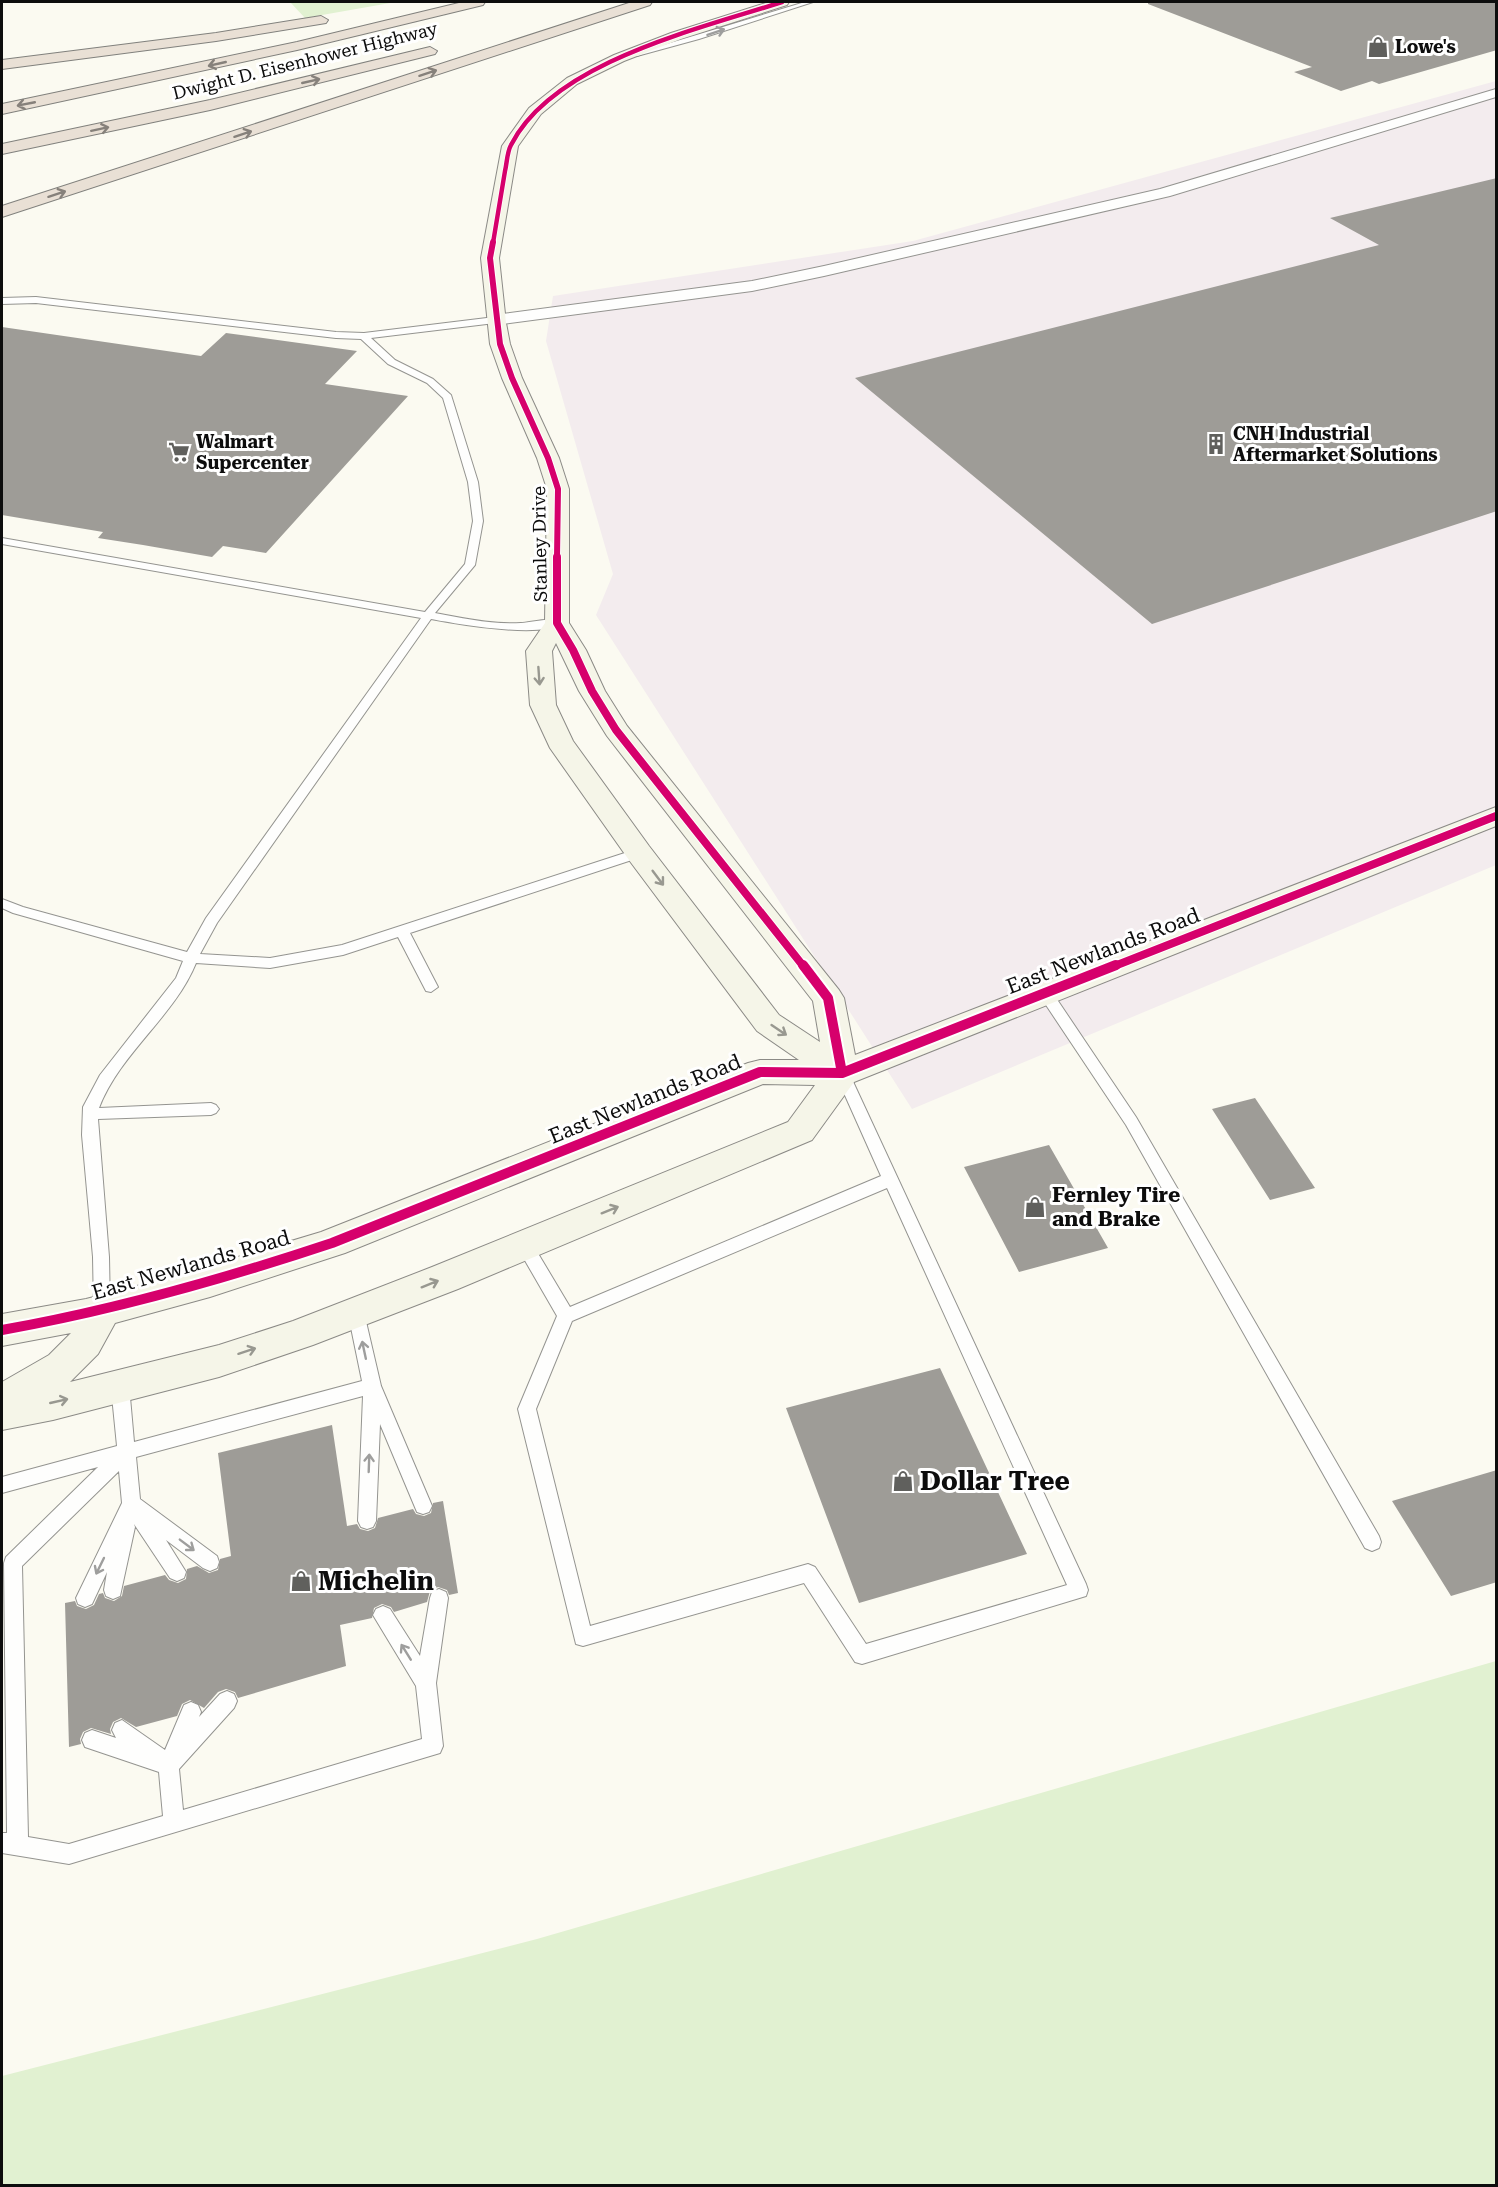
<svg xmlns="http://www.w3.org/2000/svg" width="1498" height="2187" viewBox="0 0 1498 2187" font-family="'Roboto Serif',serif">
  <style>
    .industrial { fill: #f3ecee }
    .green { fill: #e1f1d1 }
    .building { fill: #9e9c97 }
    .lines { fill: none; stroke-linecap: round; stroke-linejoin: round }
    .lane-casing { stroke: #949490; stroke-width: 2 }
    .street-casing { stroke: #949490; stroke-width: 2 }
    .secondary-casing { stroke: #8b8a86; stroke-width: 2 }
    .highway-casing { stroke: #81817d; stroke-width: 2 }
    .lane { fill: #fefefd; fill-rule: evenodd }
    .street { fill: #fefefd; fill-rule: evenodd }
    .secondary { fill: #f5f5e8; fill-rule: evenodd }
    .highway { fill: #e9e0d5; fill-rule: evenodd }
    .cycleway-far3-casing { stroke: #fff; stroke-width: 6 }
    .cycleway-far2-casing { stroke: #fff; stroke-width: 8 }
    .cycleway-far1-casing { stroke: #fff; stroke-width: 10 }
    .cycleway-casing { stroke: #fff; stroke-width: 14 }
    .cycleway-far3 { stroke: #d6006c; stroke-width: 4.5 }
    .cycleway-far2 { stroke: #d6006c; stroke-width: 6 }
    .cycleway-far1 { stroke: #d6006c; stroke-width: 8 }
    .cycleway { stroke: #d6006c; stroke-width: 10 }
    .oneway { stroke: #9e9e9d }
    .oneway2 { stroke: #86817b }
    .oneway3 { stroke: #989890 }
    .labels { text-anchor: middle; stroke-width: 6; stroke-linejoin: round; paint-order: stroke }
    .far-poi-label { font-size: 18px; font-weight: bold; fill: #0d0d0d; stroke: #fff; text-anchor: start }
    .far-street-label { font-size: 18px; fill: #0d0d0d; stroke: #fff }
    .street-label { font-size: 21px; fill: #0d0d0d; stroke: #fff }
    .poi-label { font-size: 21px; font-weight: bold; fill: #0d0d0d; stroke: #fff; text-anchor: start }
    .near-poi-label { font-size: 26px; font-weight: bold; fill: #0d0d0d; stroke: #fff; text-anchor: start }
  </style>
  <rect width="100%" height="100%" fill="#fbfaf1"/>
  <!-- industrial -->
  <path class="industrial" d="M1496,81V865L912,1109L596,615L613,574L546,341L553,296L913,241Z"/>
  <!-- green -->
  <path class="green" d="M290,2H396L305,18Z
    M1496,1661V2185H2V2076L537,1939Z"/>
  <!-- building -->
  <path class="building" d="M1148,2H1497V50L1379,84L1372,81L1341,91L1294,72L1312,67L1148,4Z
    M1497,178V511L1152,624L855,378L1379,245L1330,218Z
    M2,327L201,356L226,333L357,351L325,384L408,396L266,553L223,546L212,557L143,545L98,538L103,532L2,515Z
    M1255,1098L1315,1188L1270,1200L1212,1109Z
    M1049,1145L1108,1248L1019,1272L964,1167Z
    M940,1368L1027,1554L859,1603L786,1408Z
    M332,1425L347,1526L357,1524L360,1529L368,1531L375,1528L378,1518L413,1509L416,1514L424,1516L431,1513L433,1503L443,1501L458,1593L449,1595L447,1590L438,1587L430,1591L427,1602L394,1612L391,1607L382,1604L374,1608L372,1618L340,1625L346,1666L238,1698L235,1692L226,1689L218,1692L204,1708L190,1700L182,1704L177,1716L136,1727L121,1718L113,1722L110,1729L111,1734L91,1728L83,1732L80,1739L81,1744L69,1747L65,1603L75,1601L77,1606L86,1609L94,1605L99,1594L103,1593L105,1598L114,1601L122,1596L124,1586L165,1575L169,1580L178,1583L186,1579L187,1569L197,1566L209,1573L218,1570L220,1559L231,1556L218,1453Z
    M1497,1470V1582L1451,1596L1392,1501Z"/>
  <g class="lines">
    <defs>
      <path id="lane" d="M805,2H813L699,39L637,56L634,54Z
        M36,297L336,332L364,333L495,317L499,320L495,323L371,338L395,360L433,379L451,395L478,482L483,521L475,565L435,613C463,618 493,625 521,623C533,622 554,616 563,623C543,639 457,624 431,619L217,923L200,954L270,958L342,945L634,850L639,849L646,853L644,856L410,933L438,987L431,992L426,991L398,937L343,955L270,968L196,963C174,1017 120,1053 99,1108L211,1103L216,1105L219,1109L216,1113L211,1115L98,1119L109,1257L110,1310L108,1315L102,1317L96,1315L94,1310L93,1257L82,1135L83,1107L100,1075L176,978L183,961L13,913L2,908V899L23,907L187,952L206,918L421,618L2,544V538L425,612L465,564L473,521L468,482L443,398L427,383L388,364L361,339L336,338L36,303L2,304V298Z
        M1045,988L1050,989L1136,1117L1379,1536L1381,1542L1379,1548L1372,1551L1365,1548L1126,1125L1038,993Z
        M842,1067L847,1069L849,1073L1086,1584L1088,1590L1086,1596L862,1664L855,1662L804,1583L583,1646L576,1644L518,1409L557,1316L516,1245L518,1240L524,1238L530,1240L570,1307L881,1176L835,1073L837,1069ZM887,1188L1067,1585L866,1644L815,1567L808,1564L590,1626L536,1409L572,1321Z
        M356,1306L362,1308L364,1313L381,1386L432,1506L429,1512L423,1514L417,1512L380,1424L376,1521L373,1527L367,1529L361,1527L358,1521L363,1396L136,1457L140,1499L217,1556L219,1562L217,1568L210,1571L203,1568L166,1540L186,1572L184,1578L177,1581L170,1578L134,1524L135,1527L120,1596L113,1599L106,1596L104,1590L107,1572L92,1604L85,1607L78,1604L76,1598L122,1503L119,1471L22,1566L28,1837L69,1844L163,1816L159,1772L85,1747L82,1740L85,1733L92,1730L116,1738L112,1730L115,1723L122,1720L165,1750L184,1705L191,1702L198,1705L201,1712L199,1717L220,1694L227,1691L234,1694L237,1701L234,1708L179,1769L183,1810L422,1739L416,1686L373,1615L376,1609L383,1606L390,1609L420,1656L430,1598L432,1592L439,1589L446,1592L448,1598L436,1683L443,1746L440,1753L69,1864L2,1853V1833H7L4,1563L6,1557L98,1467L2,1493V1477L117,1446L111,1386L114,1381L120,1378L126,1381L129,1386L134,1442L362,1381L348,1313L350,1308Z"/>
      <path id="street" d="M1496,89V97L1170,196L824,276L752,291L495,325L489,324L486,320L489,316L495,315L752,281L824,266L1160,189Z"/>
      <path id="secondary" d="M769,2H789L787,5L681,39L624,61L577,84L541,114L518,146L499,258L506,323L510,344L522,378L559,458L569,489V623L586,650L605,691L627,726L839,990L844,998L855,1055L1496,807V826L854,1082L812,1140L458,1289L313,1345L219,1377L53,1420L2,1430V1382L49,1355L71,1333L2,1346V1314L86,1299L168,1278L321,1232L748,1063L760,1060H799L757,1031L629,860L550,748L530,705L526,651L545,623L547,489L537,458L502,378L490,344L481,258L502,146L529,108L567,78L614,55L671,33ZM556,643L579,691L607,736L813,1001L820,1042L779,1015L649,846L573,741L556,705L552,651ZM763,1084L815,1085L788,1122L432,1267L293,1321L219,1345L70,1382L98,1354L115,1323L210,1297L345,1253Z"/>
      <path id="highway" d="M463,2H485L483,5L297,50L2,114V104L297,42Z
        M632,2H652L650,5L2,217V206Z
        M321,16L328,20L326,23L216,41L2,69V60L216,33Z
        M430,47L437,51L435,54L210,110L2,154V144L210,100Z"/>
    </defs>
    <!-- lane casing -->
    <use href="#lane" class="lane-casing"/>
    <!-- street casing -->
    <use href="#street" class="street-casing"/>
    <!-- secondary casing -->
    <use href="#secondary" class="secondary-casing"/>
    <!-- highway casing -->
    <use href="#highway" class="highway-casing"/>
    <!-- lane -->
    <use href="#lane" class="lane"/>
    <!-- street -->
    <use href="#street" class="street"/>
    <!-- secondary -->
    <use href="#secondary" class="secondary"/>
    <!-- highway -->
    <use href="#highway" class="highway"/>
    <defs>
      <path id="cycleway-far3" d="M493,243C497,219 501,195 505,171C507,163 507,152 511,145C553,62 699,29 782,2"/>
      <path id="cycleway-far2" d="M493,242L490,258L500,344L512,378L548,458L558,489L557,558"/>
      <path id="cycleway-far1" d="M557,557V623L573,650L592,691L616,730L804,967
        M1112,967L1496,816"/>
      <path id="cycleway" d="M803,965L828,998L842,1073
        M2,1330C115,1310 224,1279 332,1243L760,1072L842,1073L1116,965"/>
    </defs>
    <!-- cycleway-far3 casing -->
    <use href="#cycleway-far3" class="cycleway-far3-casing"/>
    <!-- cycleway-far2 casing -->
    <use href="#cycleway-far2" class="cycleway-far2-casing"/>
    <!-- cycleway-far1 casing -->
    <use href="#cycleway-far1" class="cycleway-far1-casing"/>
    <!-- cycleway casing -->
    <use href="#cycleway" class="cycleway-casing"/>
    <!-- cycleway-far3 -->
    <use href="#cycleway-far3" class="cycleway-far3"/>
    <!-- cycleway-far2 -->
    <use href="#cycleway-far2" class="cycleway-far2"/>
    <!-- cycleway-far1 -->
    <use href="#cycleway-far1" class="cycleway-far1"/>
    <!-- cycleway -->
    <use href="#cycleway" class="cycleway"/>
  </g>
  <!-- one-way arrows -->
  <defs><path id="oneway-shaft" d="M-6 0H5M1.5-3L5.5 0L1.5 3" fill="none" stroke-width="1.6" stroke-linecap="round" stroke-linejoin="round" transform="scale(1.5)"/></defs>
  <g class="oneway">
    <use href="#oneway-shaft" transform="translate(716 32) rotate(-18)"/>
    <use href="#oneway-shaft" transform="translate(364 1350) rotate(-102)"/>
    <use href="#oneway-shaft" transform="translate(369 1463) rotate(-88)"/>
    <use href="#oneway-shaft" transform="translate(187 1545) rotate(37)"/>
    <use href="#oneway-shaft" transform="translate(100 1566) rotate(116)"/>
    <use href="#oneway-shaft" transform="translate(406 1652) rotate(-122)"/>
  </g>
  <g class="oneway2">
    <use href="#oneway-shaft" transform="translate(217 64) rotate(167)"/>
    <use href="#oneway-shaft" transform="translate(428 73) rotate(-18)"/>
    <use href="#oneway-shaft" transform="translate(311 81) rotate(-13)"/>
    <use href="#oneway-shaft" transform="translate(26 104) rotate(169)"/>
    <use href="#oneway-shaft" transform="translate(100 129) rotate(-12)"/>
    <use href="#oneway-shaft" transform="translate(243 134) rotate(-18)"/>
    <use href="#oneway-shaft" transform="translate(57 194) rotate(-18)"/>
  </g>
  <g class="oneway3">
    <use href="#oneway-shaft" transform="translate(539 676) rotate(86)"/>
    <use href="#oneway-shaft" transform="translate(658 878) rotate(53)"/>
    <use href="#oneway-shaft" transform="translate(779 1030) rotate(34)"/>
    <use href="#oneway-shaft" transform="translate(610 1210) rotate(-22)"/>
    <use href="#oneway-shaft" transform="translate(430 1284) rotate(-22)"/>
    <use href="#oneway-shaft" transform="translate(247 1351) rotate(-18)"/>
    <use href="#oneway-shaft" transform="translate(59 1401) rotate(-13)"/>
  </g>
  <!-- icons -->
  <defs>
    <symbol id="shop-bare" viewBox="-9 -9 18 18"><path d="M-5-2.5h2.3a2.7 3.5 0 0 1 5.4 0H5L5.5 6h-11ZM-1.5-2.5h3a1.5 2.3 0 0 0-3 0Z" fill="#60605d" stroke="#fff" stroke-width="2.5" paint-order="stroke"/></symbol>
    <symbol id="building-bare" viewBox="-9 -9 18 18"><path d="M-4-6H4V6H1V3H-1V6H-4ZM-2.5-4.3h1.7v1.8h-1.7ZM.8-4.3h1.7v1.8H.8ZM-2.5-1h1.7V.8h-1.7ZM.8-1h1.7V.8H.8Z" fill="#60605d" stroke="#fff" stroke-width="2.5" paint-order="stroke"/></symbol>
    <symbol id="supermarket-bare" viewBox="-9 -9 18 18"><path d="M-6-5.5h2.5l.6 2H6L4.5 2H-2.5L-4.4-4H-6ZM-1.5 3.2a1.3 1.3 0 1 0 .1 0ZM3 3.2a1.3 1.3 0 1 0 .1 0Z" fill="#60605d" stroke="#fff" stroke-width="2.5" paint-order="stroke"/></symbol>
  </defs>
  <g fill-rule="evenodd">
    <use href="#shop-bare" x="1363" y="32" width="30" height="30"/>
    <use href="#building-bare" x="1201" y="429" width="30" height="30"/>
    <use href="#supermarket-bare" x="164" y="437" width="30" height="30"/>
    <use href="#shop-bare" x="1020" y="1192" width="30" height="30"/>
    <use href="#shop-bare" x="888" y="1466" width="30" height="30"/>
    <use href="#shop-bare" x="286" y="1566" width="30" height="30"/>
  </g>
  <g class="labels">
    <!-- far-poi labels -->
    <g class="far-poi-label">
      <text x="1395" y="53">Lowe's</text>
      <text x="1233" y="440">CNH Industrial<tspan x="1233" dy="21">Aftermarket Solutions</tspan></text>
      <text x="196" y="448">Walmart<tspan x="196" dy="21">Supercenter</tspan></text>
    </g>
    <!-- far-street labels -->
    <g class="far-street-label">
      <text transform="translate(305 61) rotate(-14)" y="6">Dwight D. Eisenhower Highway</text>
      <text transform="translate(540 544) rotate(-91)" y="6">Stanley Drive</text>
    </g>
    <!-- street labels -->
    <g class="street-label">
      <text transform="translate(1103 951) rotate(-21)" y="7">East Newlands Road</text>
      <text transform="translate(645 1099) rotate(-22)" y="7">East Newlands Road</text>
      <text transform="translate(191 1265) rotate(-16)" y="7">East Newlands Road</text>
    </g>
    <!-- poi labels -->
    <g class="poi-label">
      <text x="1052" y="1202">Fernley Tire<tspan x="1052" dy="24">and Brake</tspan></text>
    </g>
    <!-- near-poi labels -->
    <g class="near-poi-label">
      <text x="920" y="1490">Dollar Tree</text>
      <text x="318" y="1590">Michelin</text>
    </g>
  </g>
  <!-- border -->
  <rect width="1498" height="2187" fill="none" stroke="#0d0d0d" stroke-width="6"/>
</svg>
